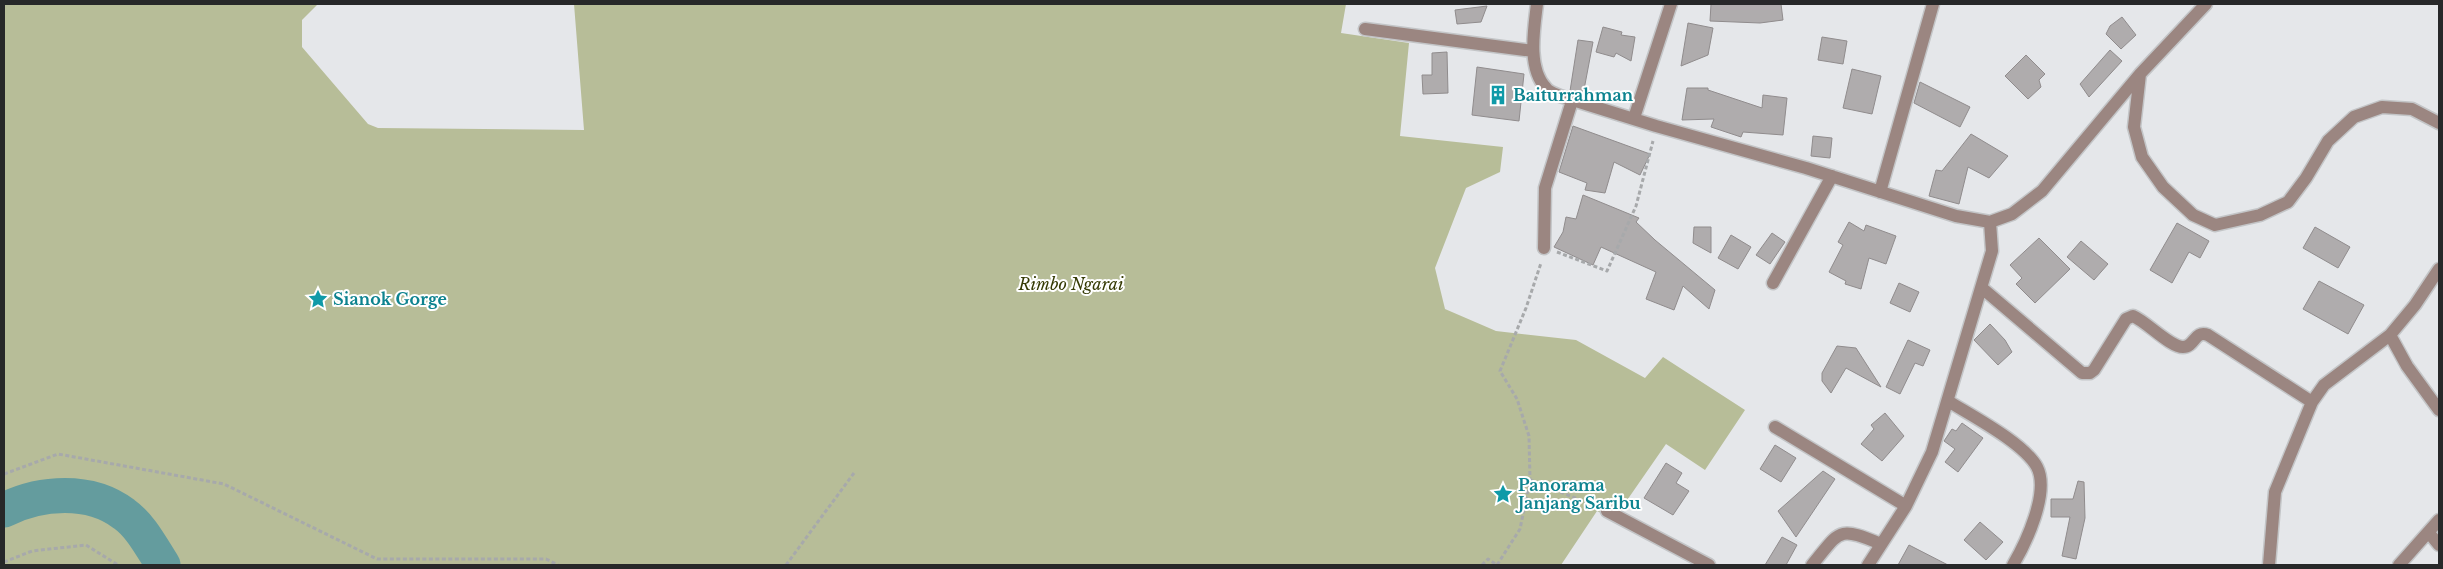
<svg xmlns="http://www.w3.org/2000/svg" width="2443" height="569" viewBox="0 0 2443 569" font-family="'Libre Baskerville',serif">
  <style>
    .green { fill: #b7bd98 }
    .lines { fill: none; stroke-linecap: round; stroke-linejoin: round }
    .river { stroke: #649c9e; stroke-width: 35 }
    .building { fill: #afacad; stroke: #908c8d }
    .minor-casing { stroke: #c3c5c7; stroke-width: 15 }
    .path { stroke: #a7a9ab; stroke-width: 3; stroke-dasharray: 4 2.5; stroke-linecap: butt }
    .minor { stroke: #9b8681; stroke-width: 12 }
    .labels { text-anchor: middle; stroke-width: 4; stroke-linejoin: round; paint-order: stroke }
    .culture-label { font-size: 16px; font-weight: bold; fill: #0d838f; stroke: #fff; text-anchor: start }
    .park-label { font-size: 16px; font-style: italic; fill: #353a04; stroke: #fff }
  </style>
  <rect width="100%" height="100%" fill="#e5e7ea"/>
  <!-- green -->
  <path class="green" d="M4,4H318L302,20V47L368,124L378,128L584,130L574,4H1346L1341,33L1409,43L1400,136L1503,147L1500,172L1466,188L1435,268L1445,309L1496,331L1576,340L1645,378L1663,357L1745,410L1705,470L1666,444L1614,519L1597,511L1561,565H4Z"/>
  <g class="lines">
    <!-- river -->
    <path class="river" d="M4,510C40,492 90,488 124,514C141,526 152,548 163,565"/>
  </g>
  <!-- building -->
  <path class="building" d="M1711,4H1781L1783,20L1760,23L1710,21Z
    M1487,6L1481,22L1457,24L1455,10Z
    M2122,17L2136,35L2121,49L2106,34L2110,26Z
    M1688,23L1713,28L1708,55L1681,66Z
    M1603,27L1622,32L1621,35L1635,37L1631,61L1616,53L1614,57L1596,52Z
    M1822,37L1847,41L1843,64L1818,60Z
    M1578,40L1593,42L1583,95L1570,91Z
    M2110,50L2122,61L2089,97L2080,84Z
    M1447,52L1448,93L1423,94L1422,75H1432V53Z
    M2026,55L2045,74L2039,80L2041,87L2028,99L2005,76Z
    M1477,67L1524,74L1519,121L1472,115Z
    M1852,69L1881,76L1872,114L1843,108Z
    M1920,82L1970,107L1960,127L1914,103Z
    M1687,88H1708V90L1762,108L1763,95L1787,98L1783,135L1743,132L1741,137L1711,127L1714,119L1682,120Z
    M1573,126L1650,154L1640,175L1614,162L1605,193L1585,190L1587,183L1559,172Z
    M1971,134L2008,156L1989,178L1968,167L1959,204L1929,196L1936,170L1942,171Z
    M1813,136L1832,138L1830,158L1811,156Z
    M1583,195L1639,218L1636,222L1655,240L1715,290L1709,309L1683,286L1674,310L1646,299L1656,272L1601,247L1593,265L1554,247L1563,232L1566,217L1576,219Z
    M1849,222L1864,231L1866,225L1896,236L1886,264L1869,258L1861,289L1845,284L1846,281L1829,272L1843,245L1838,242Z
    M2177,223L2209,241L2200,258L2189,252L2172,283L2150,270Z
    M1694,227H1711V253L1693,243Z
    M2315,227L2350,247L2338,268L2303,248Z
    M1772,233L1785,242L1770,264L1756,255Z
    M1731,235L1751,247L1738,269L1718,258Z
    M2039,238L2070,269L2035,303L2016,284L2022,278L2010,265Z
    M2081,241L2108,264L2094,280L2067,257Z
    M2319,281L2364,305L2348,334L2303,309Z
    M1899,283L1919,292L1910,312L1890,303Z
    M1990,324L2005,340L2012,352L1998,365L1974,340Z
    M1908,340L1930,350L1923,366L1915,363L1900,394L1886,387Z
    M1837,346L1856,348L1881,387L1846,368L1831,393L1822,381V373Z
    M1885,413L1904,436L1882,461L1861,444L1874,429L1871,425Z
    M1962,423L1983,438L1958,472L1945,462L1955,449L1944,441L1952,429L1956,431Z
    M1775,445L1796,458L1781,482L1760,469Z
    M1666,463L1682,473L1676,483L1689,491L1673,515L1644,498Z
    M1823,471L1835,479L1796,537L1778,511Z
    M2078,481L2084,482L2085,518L2076,559L2062,556L2070,517H2051V499H2073Z
    M1980,522L2003,542L1986,560L1964,540Z
    M1782,537L1797,545L1786,565H1765Z
    M1909,545L1948,565H1898Z"/>
  <g class="lines">
    <defs>
      <path id="minor" d="M1537,4C1534,29 1527,68 1546,88C1549,92 1556,94 1560,96L1656,126L1806,168L1956,216L1990,222L2012,214L2042,191L2140,74L2206,4
        M1365,29L1533,51
        M2140,74L2134,127L2142,157L2163,187L2193,215L2215,225L2260,215L2288,202L2306,178L2328,141L2354,117L2382,107L2412,109L2439,123
        M1634,118L1671,4
        M1880,192L1933,4
        M1544,248L1545,188L1572,101
        M2439,269L2415,305L2390,335L2407,366L2439,410
        M1773,283L1832,176
        M1982,288L2082,373H2090L2094,370L2126,319L2133,316C2147,322 2170,347 2183,347C2195,347 2194,330 2208,335L2312,402
        M1948,401C1972,416 2024,443 2037,467C2050,492 2026,543 2013,565
        M1775,427L1906,506
        M1607,511L1709,565
        M2429,533L2439,545
        M1812,565C1841,530 1837,526 1881,544
        M1868,565L1906,506L1932,452L1992,251L1990,222
        M2269,565L2275,492L2312,402L2324,385L2390,335
        M2399,565L2439,520"/>
    </defs>
    <!-- minor casing -->
    <use href="#minor" class="minor-casing"/>
    <!-- path -->
    <path class="path" d="M1557,252L1607,271L1636,206L1653,141
      M4,474L58,454L224,484L377,559H546L558,565
      M1530,480L1593,505
      M4,562L32,551L86,545L118,565
      M786,565L854,473
      M1482,565L1488,559L1497,565L1520,529L1530,480L1529,436L1517,399L1500,371L1526,308L1541,263"/>
    <!-- minor -->
    <use href="#minor" class="minor"/>
  </g>
  <!-- icons -->
  <defs>
    <symbol id="building-bare" viewBox="-9 -9 18 18"><path d="M-4-6H4V6H1V3H-1V6H-4ZM-2.5-4.3h1.7v1.8h-1.7ZM.8-4.3h1.7v1.8H.8ZM-2.5-1h1.7V.8h-1.7ZM.8-1h1.7V.8H.8Z" fill="#0f9aa8" stroke="#fff" stroke-width="2.5" paint-order="stroke"/></symbol>
    <symbol id="sight-bare" viewBox="-9 -9 18 18"><path d="M0-6L1.8-2.2L6-1.7L2.9 1.2L3.7 5.4L0 3.3L-3.7 5.4L-2.9 1.2L-6-1.7L-1.8-2.2Z" fill="#0f9aa8" stroke="#fff" stroke-width="2.5" paint-order="stroke"/></symbol>
  </defs>
  <g fill-rule="evenodd">
    <use href="#building-bare" x="1484" y="81" width="28" height="28"/>
    <use href="#sight-bare" x="304" y="285" width="28" height="28"/>
    <use href="#sight-bare" x="1489" y="480" width="28" height="28"/>
  </g>
  <g class="labels">
    <!-- culture labels -->
    <g class="culture-label">
      <text x="1513" y="101">Baiturrahman</text>
      <text x="333" y="305">Sianok Gorge</text>
      <text x="1518" y="491">Panorama<tspan x="1518" dy="18">Janjang Saribu</tspan></text>
    </g>
    <!-- park labels -->
    <g class="park-label">
      <text x="1071" y="290">Rimbo Ngarai</text>
    </g>
  </g>
  <!-- border -->
  <rect width="2443" height="569" fill="none" stroke="#272829" stroke-width="10"/>
</svg>
